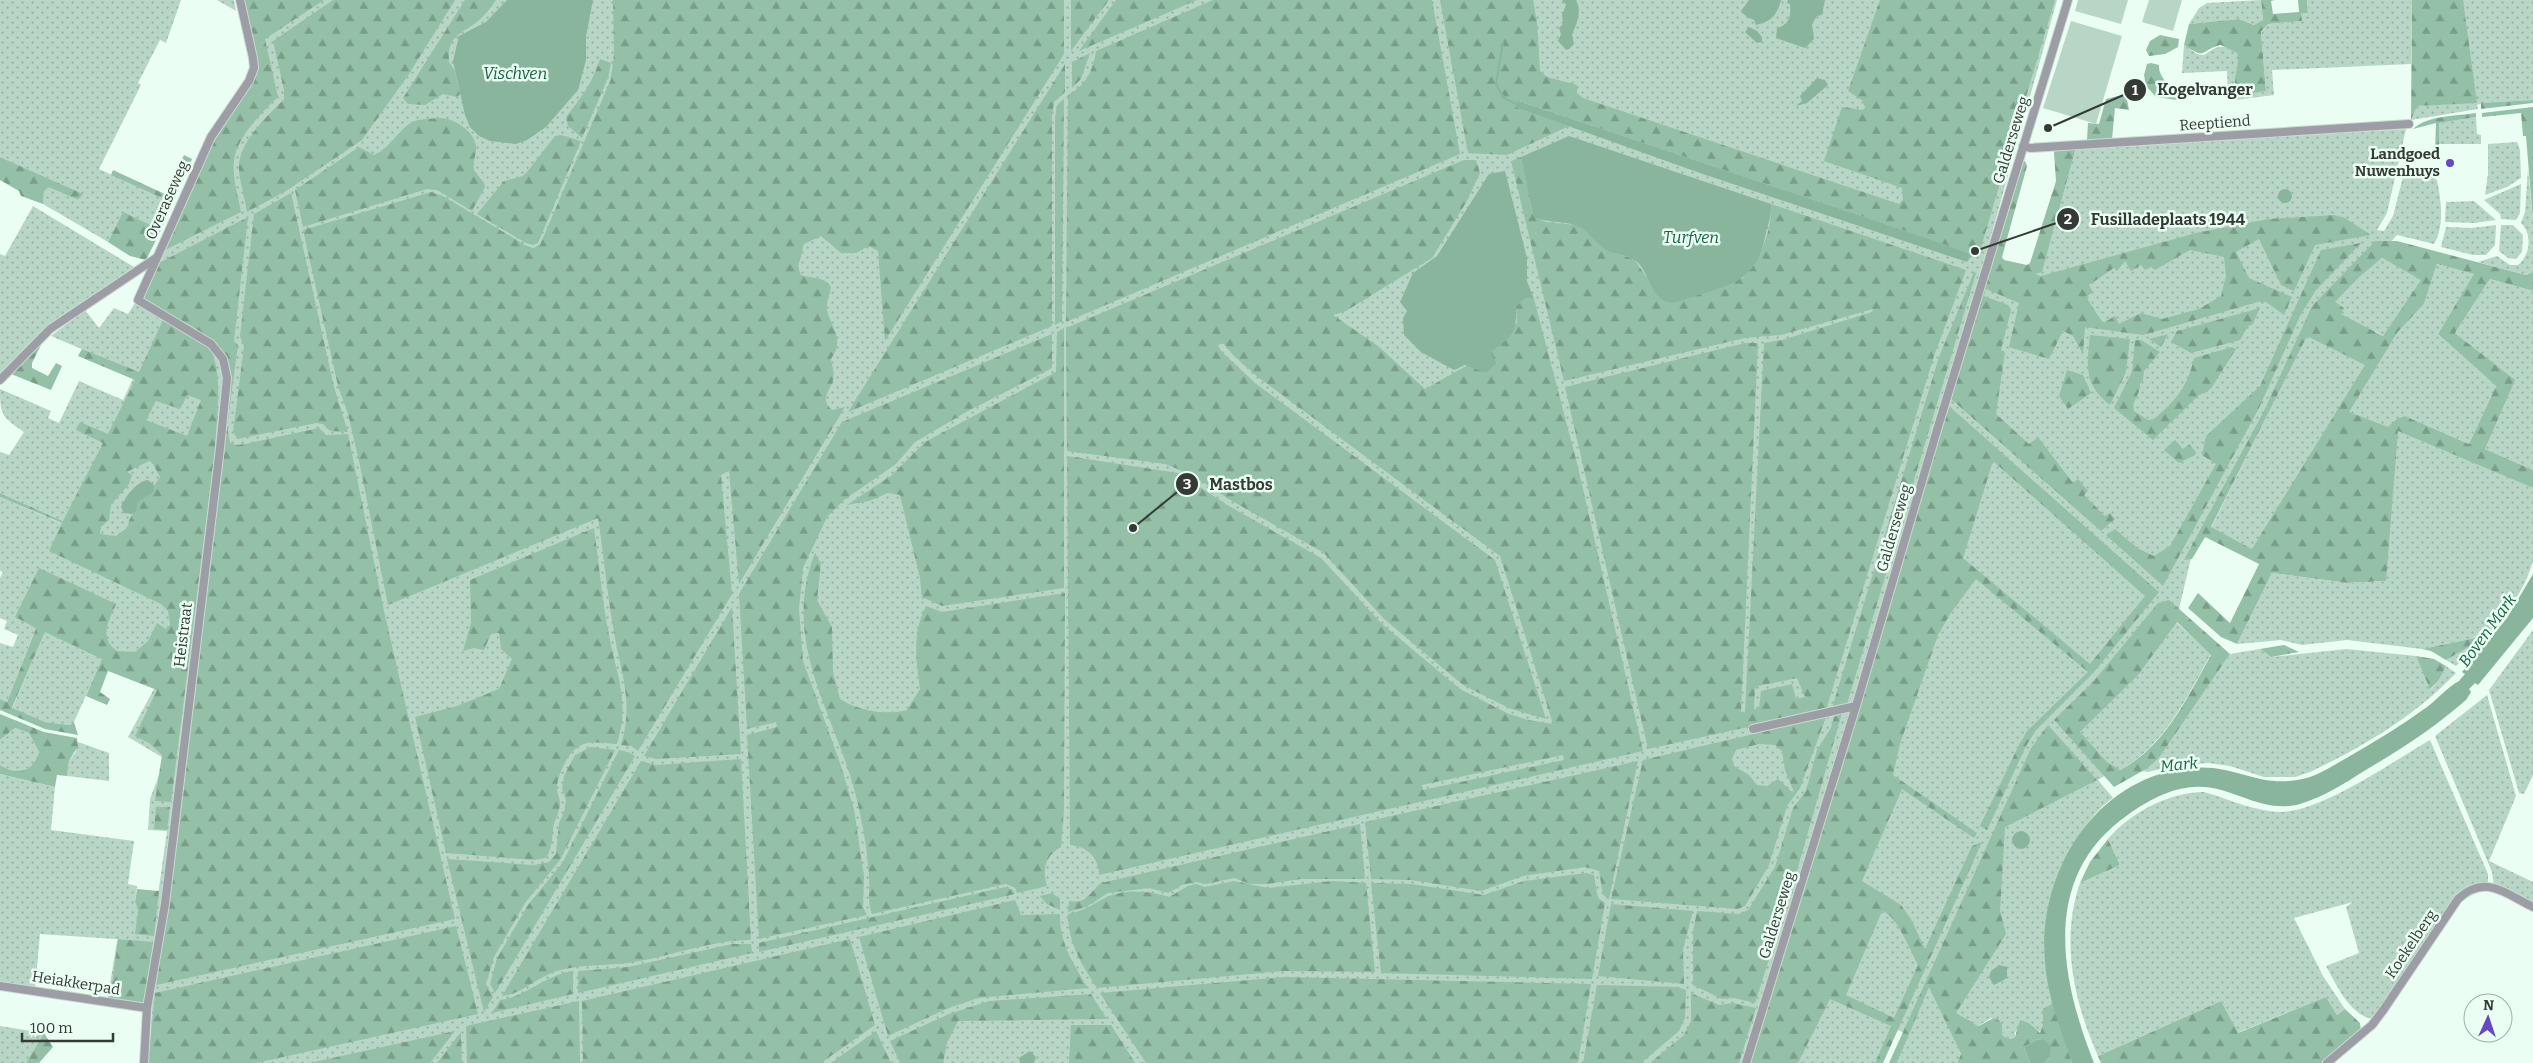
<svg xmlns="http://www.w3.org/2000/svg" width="2533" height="1063" viewBox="0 0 2533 1063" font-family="Bitter,serif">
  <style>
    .grass { fill: url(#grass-dots) }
    .forest { fill: url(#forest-firs); fill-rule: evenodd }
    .pitch { fill: #b8d6c5 }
    .water { fill: #88b59c }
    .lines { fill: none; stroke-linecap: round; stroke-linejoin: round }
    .stream { stroke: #88b59c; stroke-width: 2 }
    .minor-casing { stroke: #cadbd1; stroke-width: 10 }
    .minor { stroke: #9d9da5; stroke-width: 8 }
    .poi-dot { fill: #6449c2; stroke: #ebfef3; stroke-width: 2 }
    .labels { text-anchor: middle; stroke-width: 5; stroke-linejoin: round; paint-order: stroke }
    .street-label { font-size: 15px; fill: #343b37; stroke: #ebfef3 }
    .poi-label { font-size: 15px; font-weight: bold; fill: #343b37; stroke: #ebfef3; text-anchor: end }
    .water-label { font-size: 16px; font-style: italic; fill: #166343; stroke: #ebfef3 }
    .leader { fill: none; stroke: #343b37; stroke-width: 2 }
    .callout-dot { fill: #343b37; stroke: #ebfef3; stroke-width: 2 }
    .mark-label { font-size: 15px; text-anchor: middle; font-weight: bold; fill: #fff }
    .callout-label { font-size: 16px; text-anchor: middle; font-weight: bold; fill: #343b37; stroke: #ebfef3; stroke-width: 5; stroke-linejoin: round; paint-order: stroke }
  </style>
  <defs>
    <pattern id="grass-dots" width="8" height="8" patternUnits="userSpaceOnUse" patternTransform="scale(1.25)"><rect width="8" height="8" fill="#b8d6c5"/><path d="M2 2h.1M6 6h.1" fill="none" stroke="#96afa1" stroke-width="1.8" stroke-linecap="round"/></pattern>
    <pattern id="forest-firs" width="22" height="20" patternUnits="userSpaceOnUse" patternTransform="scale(1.25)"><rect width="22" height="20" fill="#93c0a7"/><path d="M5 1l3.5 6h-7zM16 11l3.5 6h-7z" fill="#799d89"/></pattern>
  </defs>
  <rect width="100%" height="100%" fill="#ebfef3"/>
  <!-- grass -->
  <path class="grass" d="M0,0H181L166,43L160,40L138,83L141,85L99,169L173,203L161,230L123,213L108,242L43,204L44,192L48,187L78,200L82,194L0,157Z
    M217,0H234L236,11Z
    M242,0H2057L1984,261L2034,274L2042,271L2076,148L2406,129L2387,213L2377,230L2384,231L2393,216L2404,173L2431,176L2437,180C2441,200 2445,225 2434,244L2397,235L2364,272L2382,258L2422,280L2383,336L2375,331L2382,357L2397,333L2424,304L2437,264L2475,274L2438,334L2496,386L2469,444L2405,416L2477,464L2533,488C2533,505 2533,547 2533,561C2521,603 2487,638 2456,666L2446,660L2476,643L2475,638L2422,649L2347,640L2302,645L2281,640L2237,644L2272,573L2348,583L2386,581L2249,551L2250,548L2211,528L2305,339L2191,558L2176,622L2211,654C2187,697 2165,745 2120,770L2116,769L2098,780L2113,798C2097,809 2086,825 2075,841C2042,891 2040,946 2053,1003C2040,1010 2045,1019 2042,1031L2037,1032L2029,1023L2015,1032V1037L2011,1039L2003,1036L2002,1027L1991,1018L1978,1026L1957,1016L1949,1028L1961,1054L1957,1063H1897L1909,1034L1891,1028L1875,1063H149L152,1004L107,1002L117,941L130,940L40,934L35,988L0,985V774L55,787L51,830L134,841L128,884L137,886L135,902L138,909L136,932L157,902L167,831L148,830L150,799L165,759L128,737L155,687L101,662L74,722L70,725L45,722L12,709L44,634L35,630L7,702L0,699V643L13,647L18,635L4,629L7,621L0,618V578L3,572L0,571V497L61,523L63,521L0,493V452L9,455L24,432C2,417 0,415 0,389L51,411L48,418L59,423L79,381L123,400L136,372L51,336L85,310L99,328L114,308L128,314L135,303L162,319L140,297L209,149L246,90L253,74Z
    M2261,0L2263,21L2254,25L2239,19L2189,24L2199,8L2207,3Z
    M2307,0H2412L2411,64L2272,70L2274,95L2228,101L2227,71L2182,73L2184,45L2197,54L2204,55C2217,46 2223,43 2237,53C2244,78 2215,98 2266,91L2261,33L2268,24L2301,21V13L2308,12Z
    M2416,0H2533V100L2483,103L2477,105L2478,109L2411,120L2416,106H2423Z
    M2476,117L2477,134L2481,135V144H2439V123Z
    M2517,142L2520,150L2521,178L2507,187L2485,195L2488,174V144Z
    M2528,169L2533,222V272L2526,275L2478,262L2497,256L2510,265H2518C2530,255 2533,235 2521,223L2525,212Z
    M2521,184L2520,213L2516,220L2501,219L2500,214L2484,200Z
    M2474,201L2496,220L2474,223L2445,222L2446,202Z
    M33,206L134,267L49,327L0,374V254L5,256Z
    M2496,225L2495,245L2486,255H2473L2441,247L2446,227L2472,228Z
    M2501,225H2513L2523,235L2522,252L2516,259L2508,258L2499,251Z
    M2490,279L2533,291V470L2485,449L2514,380L2455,333Z
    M2533,630V775L2524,794L2519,793L2489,690Z
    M2260,649L2271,657L2346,649L2416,656L2431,689L2439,680L2446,666L2456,673C2415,716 2363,747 2310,772L2295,777H2264L2230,766L2208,763L2172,766L2148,772L2142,771L2159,758L2230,654Z
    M2487,695L2516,796L2489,861L2533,882V904L2494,885L2492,872L2435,736Z
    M15,728L29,733L39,752C33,772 17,776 0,765V740Z
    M2430,740L2488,874V882L2472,885L2464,891L2372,1019C2349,1014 2336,984 2326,966L2359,953L2346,907L2353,902L2294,918L2323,976L2345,1009L2337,1015L2326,997L2237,1033L2221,1001L2098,1056C2074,1002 2060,940 2080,883L2120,865L2108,839C2130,813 2169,792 2204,792C2229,799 2255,812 2282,812C2324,810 2392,762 2430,740Z
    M78,742L109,753V781L67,776L69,761L75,753Z
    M0,1026L44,1033L26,1063H0Z"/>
  <!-- forest -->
  <path class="forest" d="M244,0H324L265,39L278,97C262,112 236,138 234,161C232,177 238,196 241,212L159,253L215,140L254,79L256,55Z
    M333,0H455L409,74L362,140L286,191L247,212C245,198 240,183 239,170C237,143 267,117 284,99V90L273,41Z
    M465,0H496C491,8 484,16 477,22C461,34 447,36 449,62L455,71L460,94L457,97L443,94L425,105L408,104L403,98Z
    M613,0H1064V54L885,341L878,251L869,246L856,253H841L821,236L804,244L798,267L801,275C812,279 825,276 831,287C830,294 826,303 827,310C832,330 845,339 831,359C832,365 835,374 833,380C830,392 819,398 832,410L845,407L739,584L729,471L721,475L732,594L638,751L631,746L621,745C634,701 621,675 614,632C607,594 604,556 598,518L388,605L359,461L348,414L338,386L303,230L431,192L443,196L525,245L533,248L540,245L611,79L614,54Z
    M1071,0H1109L1071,51Z
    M1116,0H1197L1079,51Z
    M1213,0H1432L1460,154L1066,322L1068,95C1086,85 1093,71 1096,51Z
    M1440,0H1533L1537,22L1540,71L1547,77L1577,85V93L1583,98L1899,204L1903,199L1902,188L1824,161L1842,107L1862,110L1865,108L1863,101L1848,91L1880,0H2055L1981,247L1967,262L1971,254L1918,235L1519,101L1515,107L1569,126L1507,155L1468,153Z
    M2261,0H2275L2271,1L2273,14L2299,12L2298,0H2307L2308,13H2301L2302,21L2268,24L2261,32L2266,91L2245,94L2235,86C2234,74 2240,65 2237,53L2221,45C2199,50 2208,61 2184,45L2189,24L2239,19L2254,25L2263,20Z
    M2412,0H2463L2477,103L2417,106L2411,120Z
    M2160,35L2179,39L2178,47L2165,54L2149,56L2146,50L2150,41Z
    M1090,53L1081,79L1072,88V62Z
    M600,59L611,63L608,78L582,138L568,126L566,117C581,98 593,82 600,59Z
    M2151,63L2159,65C2158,77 2170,82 2169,95L2177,93V100L2156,97L2146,86L2144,75L2147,64Z
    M1065,64V92L1054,102L1052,116V326L848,412Z
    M2126,94L2129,110L2115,108L2112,139L2087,140L2088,123L2099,124L2106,99Z
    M1064,99L1062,321L1055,325V118L1057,105Z
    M2533,100V103L2481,109V103Z
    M2533,107V222L2526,136H2523L2521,113L2482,117V113Z
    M2476,113V117L2439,123V153H2435L2436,123L2413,129C2428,115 2457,116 2476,113Z
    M440,118C454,118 474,131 476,146C477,154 472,162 474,170L484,183L485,187L472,211L437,190L427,189L303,227L295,190L359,147L374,155C390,148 396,133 409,124C417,118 430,119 440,118Z
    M561,135L581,141L538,243L533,245L526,243L477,214L504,181L523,176L527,172L555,136Z
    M2076,148L2042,272L2035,274L2041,276L2196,233L2268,219L2334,215L2345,218L2371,235L2315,245L2294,291L2281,285L2259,239L2236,252L2249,278L2292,297L2284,315L2266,302H2258L2143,335L2085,327L2083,354L2073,336L2063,331L2049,359L2009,347L2019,303L1986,289L1984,296L2008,305L2011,310L2001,350L2005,352L1996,414L2029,444L2038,437L2073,483L2078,479L2088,491L2084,495L2105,516L2110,513L2115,519L2101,531L1951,399L2023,162L2025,161L2027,166L2002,257L2004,260L2027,265L2030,263L2056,181L2054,153L2056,149ZM2190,250L2224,257L2226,276L2221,296L2199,309L2162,319L2141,313L2119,324L2115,316L2103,323L2086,297L2093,292L2089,285L2114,268L2117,271L2125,261L2131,271L2141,265L2145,270L2151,267L2155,270Z
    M184,155L192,159L173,203L111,175L113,170L169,196L182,167L179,165Z
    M0,157L83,194L78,200L48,187L44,192L43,204L21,196L19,191L0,180Z
    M1521,157L1535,217L1546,222L1576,225L1588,232L1612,252L1634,259L1660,297L1743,278C1761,256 1772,232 1771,204L1966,270L1934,356L1826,710L1648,749L1565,387L1745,343H1758L1741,713L1745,712L1764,343L1782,340L1872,312L1873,309L1781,335L1745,338L1564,381L1511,161ZM1797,678L1805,697L1796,699L1792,684L1761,691L1759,708L1754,709L1755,689L1758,686Z
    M1464,160H1476L1480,173L1467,201L1432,258L1346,311L1333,315L1378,346L1425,389L1491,352L1517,322L1516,306L1526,298L1534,299L1577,463L1643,751L1099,875C1099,858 1087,846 1070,845L1067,456L1178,473L1229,506L1321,558L1381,623L1460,689L1509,714L1528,720L1553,724L1500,556L1259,378L1234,356L1223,343L1218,345L1221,351L1255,383L1495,560L1546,719L1511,709L1463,685L1384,619L1324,553L1232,501L1190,474L1165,464L1067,451L1066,328ZM1563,755L1564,760L1423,790L1422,785Z
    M291,193L334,387L348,432L330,431L323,424L316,423L238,439L233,432L244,346L240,336L254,214Z
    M123,212L161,230L146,260L130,256L108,242Z
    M248,217L234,341L238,345L227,426L230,443L236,445L245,444L319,428L326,435L348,434L384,611L455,919L156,985L225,438C227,416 233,390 230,369C225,336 172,317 146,303L141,297L153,266Z
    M2375,241H2397L2526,275L2533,272V291L2490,279L2455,333L2515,380L2485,449L2533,470V488L2398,431L2386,581L2348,583L2272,573L2237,644L2221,637L2188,608L2198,593L2230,623L2259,564L2205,537L2192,559L2184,560L2264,411L2312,306ZM2382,258L2421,280L2383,336L2341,314L2344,308L2335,302L2359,277ZM2437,264L2474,274L2438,334L2496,386L2469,444L2405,416L2397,419L2388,427L2349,412L2397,333L2424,304ZM2307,336L2365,365L2252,549L2211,527Z
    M2361,243L2316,290L2300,316L2259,408L2163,586L2106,535L2115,529L2137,548L2154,556L2170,546L2216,464L2202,455L2206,436L2260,386L2321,250Z
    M1974,272L1976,273L1847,704L1832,708L1939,357Z
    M2260,308L2252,325L2248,326L2240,340L2191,353L2171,342L2177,331Z
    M163,320L210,347C224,377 216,419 215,451L171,802L155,801L162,755L149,743L135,736L157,690L108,671L100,692L110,699L107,705L86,696L102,659L45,632L12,708L45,722L70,725L74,722L78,735L45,729L0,710V699L7,702L36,628L15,617L39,568L116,604C109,621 98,638 117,651L135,652L148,641L157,623L166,629L170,625L168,611L161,604L49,551L62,523L0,497V493L63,521L103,443L76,430L80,422L108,434L135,380L78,356L82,349L139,372ZM187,395L201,400L187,436L146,420L156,401L180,409ZM149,461L152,462L160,477L148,495L138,502C136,512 128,517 128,527L116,536L100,534L101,527L109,520L111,505L129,484L132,475L127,472Z
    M1064,328V588L942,606L924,598L922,600L920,578L900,495L888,493L869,501L847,505L892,475L925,442L1056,372L1057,332Z
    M1052,334V368L968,411L915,442L896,464L844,500L827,517L803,568L799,609L803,661L840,763L854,809L864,877L863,907L867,915L759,939L747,735L777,727L776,722L747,729L739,594L842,422Z
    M2168,334L2161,347L2149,339Z
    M2090,335L2130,339L2126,372L2110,405C2083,384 2087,365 2090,335Z
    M2135,340H2141L2160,352L2144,371L2143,381L2140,384C2141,395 2131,400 2134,411L2148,420C2155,420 2157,416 2162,412C2180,396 2189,381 2194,358L2232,347L2236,349L2212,387L2207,392L2199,395L2153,440L2114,408L2132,372Z
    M42,343L32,363V368L48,376L56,363L62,366L51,390L11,374Z
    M2067,370L2083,375L2091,393L2068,409L2059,396Z
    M1949,406L2159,592L2094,672L2036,730L2026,746L1987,830L1980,826L2020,743L2027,731L2088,672L1976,579L1950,614L1938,635L1900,744L1893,775L1977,833L1974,838L1902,789L1862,881L1901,905L1911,919L1925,949L1972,846L1982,842L1883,1063H1875L1891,1026L1830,999L1798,1063H1751ZM1993,461L2145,596L2090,664L1963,558ZM1882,911C1897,915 1911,952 1918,965L1894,1018L1846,995Z
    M2175,440L2183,449L2189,444L2196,452L2195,455L2179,463L2164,450Z
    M594,528C599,563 602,600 609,635C617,678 630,700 617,744C592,742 578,738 565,763C561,771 557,779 557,789C557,794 560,798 560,803C560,812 554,820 553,829C552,839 552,849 546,858L534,860L446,853L415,717L457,706L499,689L512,659L501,649L499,633L491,634L484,650L474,648L463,651L471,623L470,580Z
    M815,553L821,563L817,600L832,627L833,672L840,699C856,710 887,716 907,710L920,689C916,661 912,632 926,606L942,612L1065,593L1064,809L1061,847C1045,856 1042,869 1047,886L1017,893L1015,888L1006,884L872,914C867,902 870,890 869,877C868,855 864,831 859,809C841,720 778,647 815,553Z
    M2169,600L2230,654L2159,758L2146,769L2114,787L2054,720L2093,682L2158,603ZM2177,622L2211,655C2188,696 2165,747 2120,770L2107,762L2080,732L2138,675Z
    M732,607L741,754L656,759L644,756Z
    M2475,638L2476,643L2446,660L2431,651L2422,649Z
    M2284,645L2299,652L2271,657L2260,649Z
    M2416,656L2434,659L2446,666L2439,680L2430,689Z
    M1842,713L1792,888L1755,1003L1734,998L1722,999L1693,985V931L1697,911L1739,914L1748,910L1775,867L1793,808L1806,791L1817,750L1831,728L1834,717Z
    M0,714L44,732L77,738L78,746L69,761L67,776L57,775L55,787L0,774V765C17,776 33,772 39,752L29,733L15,728L0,740Z
    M1826,717L1800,788L1787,806L1769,865L1745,906L1738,909L1611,899L1643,760ZM1759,744L1775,745L1782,751L1785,770L1794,792L1791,791L1778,779L1767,786L1757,785L1749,775L1734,766L1732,759L1736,750Z
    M2048,725L2097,780L2005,827L2000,911L2006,934L1956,1013L1978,1026C1986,1024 1995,1012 2001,1023C2003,1027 2002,1032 2003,1036L2011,1039L2015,1037L2020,1020L2029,1023L2040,1033L2043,1025V1009L2053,1003L2072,1063H2044L2049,1058L2042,1039L2036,1040L2024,1047L2030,1063H1957L1961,1054L1929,987L1897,1063H1889L2031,748Z
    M591,747L615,750L560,860L525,903L494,957L486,984L493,997L484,1012L447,859L534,865L549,862L556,854L559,823L564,812L566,800L562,788L564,776L575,755Z
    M619,750L628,752L635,756L495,993L490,984L497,958L528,905L563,862Z
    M741,759L751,940C709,940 670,957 628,963C605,966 580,964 557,971C537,977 522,994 502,996L641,761L656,765Z
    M1638,761L1609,899L1603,895L1599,871L1586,867L1523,876L1481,891L1411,880L1371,879L1365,822Z
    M156,807H170L167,830L154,829Z
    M1360,824L1365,879H1301L1267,884H1250L1234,878L1206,884L1196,882L1182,885L1168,893L1149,888L1108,893L1086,907L1068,912L1069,901C1086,905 1090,892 1101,883Z
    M2108,839L2120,865L2080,883L2090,862Z
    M1586,873L1594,875L1598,898L1605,903L1592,979L1381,973L1371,883L1411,884L1484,895L1524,881Z
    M1234,881L1268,888L1332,881L1366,883L1375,972L1284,971L1097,988C1082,965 1068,943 1068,914C1084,911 1093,904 1107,897C1123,889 1153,891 1169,897L1188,886L1196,884L1205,887Z
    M1005,887L1013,890L1015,894L759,952V943Z
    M137,889L159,891L154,936L135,934L138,909L135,902Z
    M1052,893L1060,899V910L1047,904L1040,896Z
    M1015,900L1021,915L1060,914C1059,942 1074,965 1088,988L978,998L946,1009L888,1036L859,937Z
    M1611,904L1693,911L1683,950L1684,984L1598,976Z
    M456,926L478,1014L256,1063H148L155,993Z
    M118,939L153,942L145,1004L110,999Z
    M850,939L875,1025L821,1063H583L582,1001Z
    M732,944H751L752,953L578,993V971L628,967Z
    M573,971V994L492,1013L500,1000C526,997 545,975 573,971Z
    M1285,977L1591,984L1578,1063H1146L1100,993Z
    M1597,985L1678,987L1686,990L1685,1018L1679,1031L1641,1063H1583Z
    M1691,993L1719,1005L1732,1003L1756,1008L1739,1063H1650L1684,1035L1691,1021Z
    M1091,994L1107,1019L958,1021L947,1043L943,1063H900L890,1041L949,1014L989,1001Z
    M2326,997L2337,1015L2345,1009L2360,1023L2361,1030L2322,1063H2101L2098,1056L2221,1001L2238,1033Z
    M579,1001L580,1063H467L466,1026Z
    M1071,1025H1111L1135,1063H1069Z
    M455,1031L430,1063H310Z
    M876,1031L891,1063H831Z
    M461,1032L462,1063H437Z
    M44,1033L53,1047L39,1063H26Z"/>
  <!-- pitch -->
  <path class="pitch" d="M2078,0H2128L2121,24L2075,11Z
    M2149,0H2182L2173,31L2142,22Z
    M2071,21L2122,36L2096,124L2043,108Z"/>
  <!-- water -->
  <path class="water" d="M507,0H593L586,36V60L578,90L546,127L527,140L516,144L490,141L479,136L470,127L465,115L453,61L459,36L486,22Z
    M1562,0H1576C1582,11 1577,24 1572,34L1574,44L1569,49L1566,50L1558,41L1561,34L1559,28L1563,24L1562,15L1566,5Z
    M1749,0H1781C1777,15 1771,22 1756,25L1754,20L1747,17L1741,11Z
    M1788,0H1825L1822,15L1817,16L1812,24L1814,39L1805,48L1776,38L1777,28C1790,24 1791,16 1790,4L1787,3Z
    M1749,27L1757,31L1762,37V42L1757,43L1745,32Z
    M1817,78L1825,80L1828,85L1807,103L1796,106L1802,101L1800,96Z
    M1518,101L1918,235L1971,254L1967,262L1700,173L1515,107Z
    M1569,136L1771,204C1771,219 1769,220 1766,233C1756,280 1737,283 1695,296C1687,298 1673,305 1665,301C1648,293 1649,268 1633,259C1625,254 1614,255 1605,249C1594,242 1588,229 1575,225C1562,221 1548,223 1534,217L1521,157Z
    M1505,171L1527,258V281L1534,299L1526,298L1516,306C1517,334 1512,336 1491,352L1496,363L1486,373L1465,365L1454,370L1421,352L1404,335L1403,318L1407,311L1400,302L1413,273L1437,256L1489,174Z
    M2278 196a7 7 0 1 1 14 0a7 7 0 1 1-14 0Z
    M148,480L154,485L153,492L138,502L136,511L132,514L124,513L121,507C125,497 137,481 148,480Z
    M2533,574V618L2478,685L2475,683L2469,689L2471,692L2466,700C2434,728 2400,750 2364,771C2344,784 2323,797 2300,804C2261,815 2231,784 2194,787C2171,788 2147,801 2129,814C2040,875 2060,977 2094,1063H2072C2061,1030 2047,996 2045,961C2037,871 2097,776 2191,768C2238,763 2261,792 2310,777C2324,772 2337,763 2350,756C2376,741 2402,725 2427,707C2438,699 2446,688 2459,681L2465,674L2462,672L2507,618Z
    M2012 840a9 9 0 1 1 18 0a9 9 0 1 1-18 0Z
    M1999,965L2007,967V978L1994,985L1989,977L1991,971Z
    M2042,1039L2051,1046L2049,1058L2044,1063H2030L2024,1047L2036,1040Z
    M1030,1051L1036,1057L1034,1063H1020L1019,1058Z"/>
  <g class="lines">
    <!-- stream -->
    <path class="stream" d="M1503,42L1496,84L1504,98L1518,105"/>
    <defs>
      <path id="minor" d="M2023,146L2030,148L2409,124
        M0,380L50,329L156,258
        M1753,729L1856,706
        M0,986L147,1008
        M144,1063L147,1008L165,904L220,448L227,378L223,359L211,344L138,300L211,137L249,81L254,68L253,58L240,0
        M1746,1063L1856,706L1937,430L2068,0
        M2327,1063L2372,1025L2384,1009L2458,899C2485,874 2505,893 2533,907"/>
    </defs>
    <!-- minor casing -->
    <use href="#minor" class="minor-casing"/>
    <!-- minor -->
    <use href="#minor" class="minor"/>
  </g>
  <!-- markers -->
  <circle class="poi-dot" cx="2450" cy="163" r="5"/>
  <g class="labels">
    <!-- street labels -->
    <g class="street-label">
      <text transform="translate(2215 123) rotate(-4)" y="5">Reeptiend</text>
      <text transform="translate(2011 140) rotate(-73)" y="5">Galderseweg</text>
      <text transform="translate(167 200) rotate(-66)" y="5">Overaseweg</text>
      <text transform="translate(1894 528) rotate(-74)" y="5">Galderseweg</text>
      <text transform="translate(183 635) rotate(-83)" y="5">Heistraat</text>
      <text transform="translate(1777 915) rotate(-73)" y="5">Galderseweg</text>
      <text transform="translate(2411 944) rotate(-56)" y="5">Koekelberg</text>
      <text transform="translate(76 983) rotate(9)" y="5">Heiakkerpad</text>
    </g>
    <!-- poi labels -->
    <g class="poi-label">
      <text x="2440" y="159">Landgoed<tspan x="2440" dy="17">Nuwenhuys</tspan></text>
    </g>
    <!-- water labels -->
    <g class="water-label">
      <text x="515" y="79">Vischven</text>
      <text x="1691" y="243">Turfven</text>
      <text transform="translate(2487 630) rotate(-54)" y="6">Boven Mark</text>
      <text transform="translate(2179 764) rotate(-6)" y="6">Mark</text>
    </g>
  </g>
  <!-- callouts -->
  <path class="leader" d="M2048 128L2135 90M1975 251L2068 219M1133 528L1187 484"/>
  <g class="callout-dot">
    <circle cx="2048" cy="128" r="5"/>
    <circle cx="1975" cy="251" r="5"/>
    <circle cx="1133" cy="528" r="5"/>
    <circle cx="2135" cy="90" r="12"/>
    <circle cx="2068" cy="219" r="12"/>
    <circle cx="1187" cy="484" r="12"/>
  </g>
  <g class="mark-label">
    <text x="2135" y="95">1</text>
    <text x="2068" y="224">2</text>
    <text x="1187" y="489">3</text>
  </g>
  <g class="callout-label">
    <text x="2205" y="95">Kogelvanger</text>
    <text x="2168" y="225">Fusilladeplaats 1944</text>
    <text x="1241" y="490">Mastbos</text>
  </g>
  <!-- north arrow -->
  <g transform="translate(2488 1018) rotate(3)"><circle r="24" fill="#ebfef3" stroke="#a2b0a8"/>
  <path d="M0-4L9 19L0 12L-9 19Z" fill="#6449c2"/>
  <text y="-8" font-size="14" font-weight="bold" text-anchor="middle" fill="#343b37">N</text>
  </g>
  <!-- scale -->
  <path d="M22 1033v8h91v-8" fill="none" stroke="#343b37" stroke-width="2.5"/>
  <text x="30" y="1033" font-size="15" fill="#343b37" stroke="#ebfef3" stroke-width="4" paint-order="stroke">100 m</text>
</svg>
